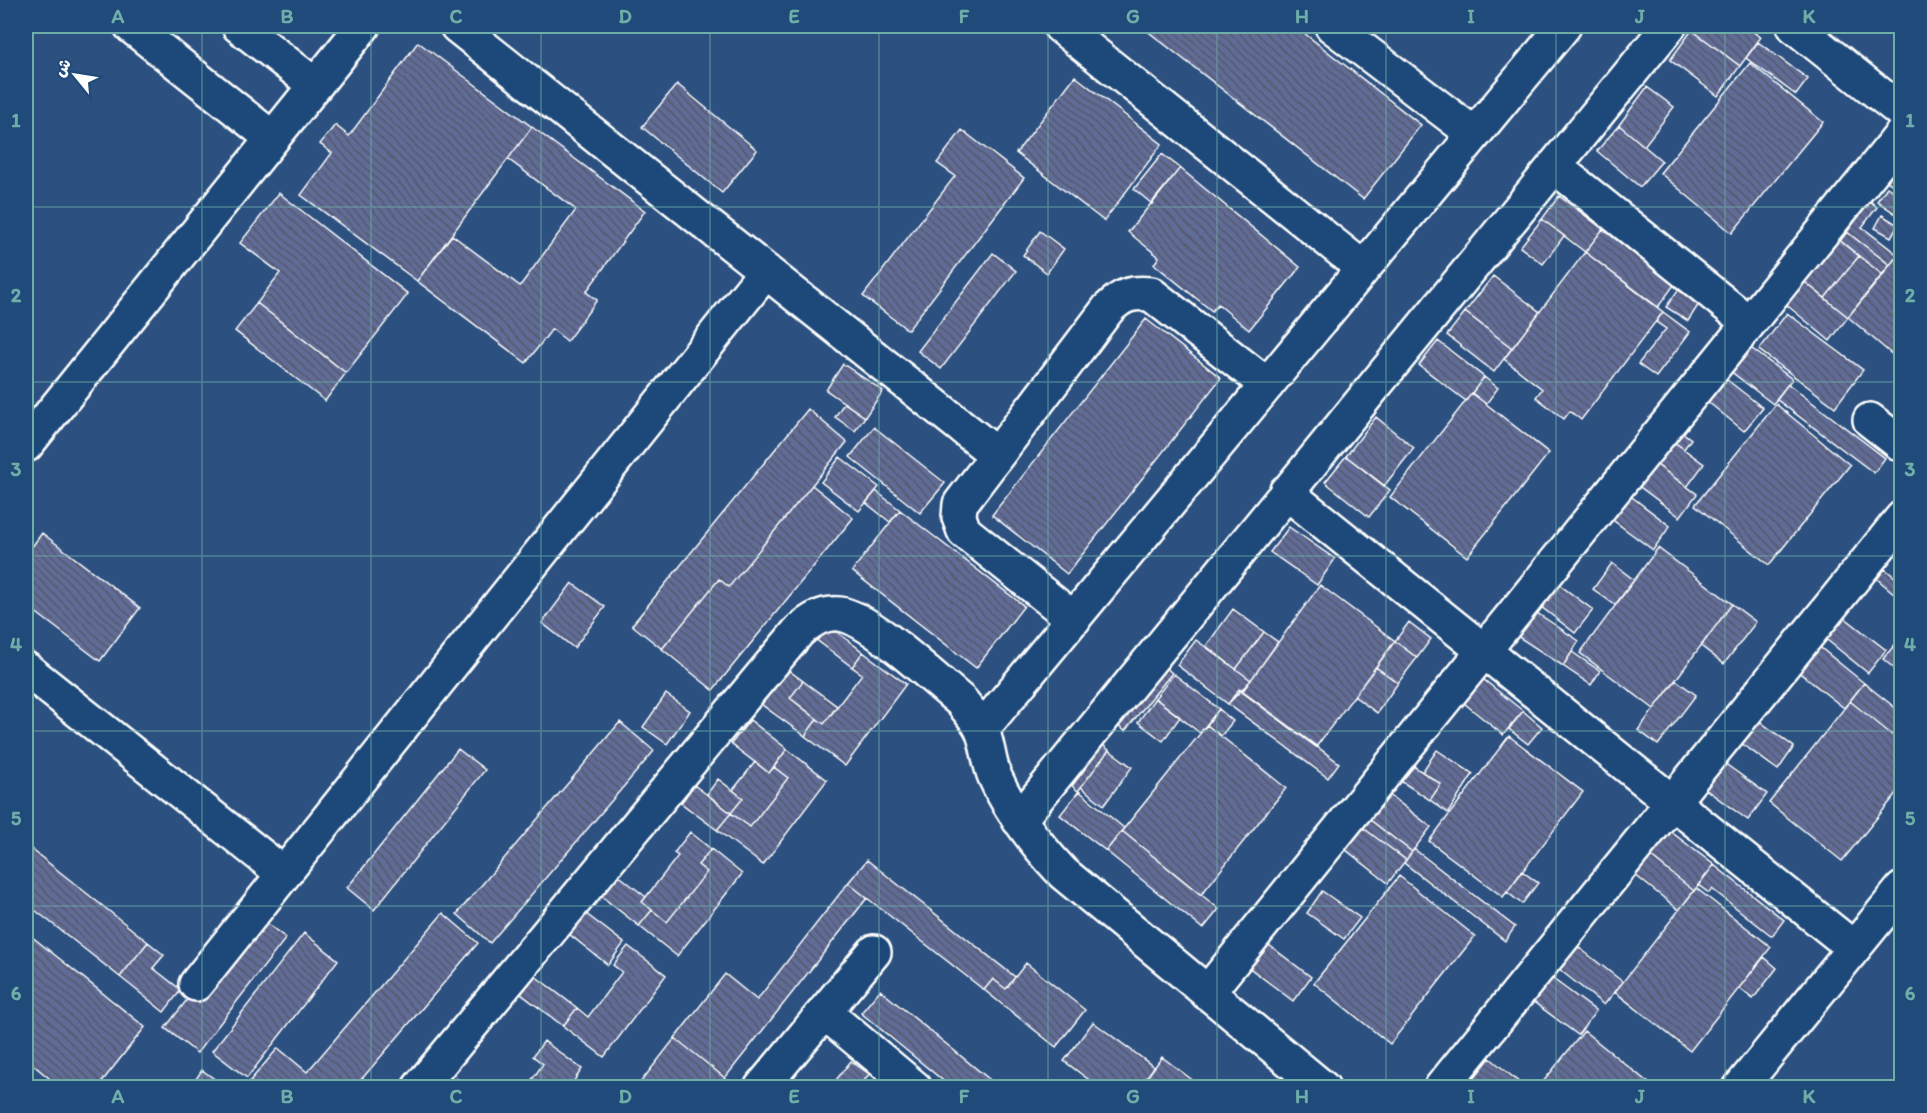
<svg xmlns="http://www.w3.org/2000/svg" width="1927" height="1113" viewBox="0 0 1927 1113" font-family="Itim,'Playpen Sans Arabic',sans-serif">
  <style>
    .building { fill: url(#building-back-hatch); stroke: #fff; stroke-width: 1.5 }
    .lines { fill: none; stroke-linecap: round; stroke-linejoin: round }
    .minor-casing { stroke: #fff; stroke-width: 38 }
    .minor { stroke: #1f4a7a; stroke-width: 33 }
    .grid { fill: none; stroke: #6fada8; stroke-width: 1.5; stroke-opacity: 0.55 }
    .neatline { fill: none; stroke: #6fada8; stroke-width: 2 }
    .grid-label { font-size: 20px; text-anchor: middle; font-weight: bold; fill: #6fada8 }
  </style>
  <defs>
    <pattern id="building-back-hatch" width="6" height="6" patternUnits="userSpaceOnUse" patternTransform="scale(1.5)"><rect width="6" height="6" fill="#616c97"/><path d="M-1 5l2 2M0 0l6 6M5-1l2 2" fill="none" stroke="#54596a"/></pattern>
  </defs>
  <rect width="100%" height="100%" fill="#2c5180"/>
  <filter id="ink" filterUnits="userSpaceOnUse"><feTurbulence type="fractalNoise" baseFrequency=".0167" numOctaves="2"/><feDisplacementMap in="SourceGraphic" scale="12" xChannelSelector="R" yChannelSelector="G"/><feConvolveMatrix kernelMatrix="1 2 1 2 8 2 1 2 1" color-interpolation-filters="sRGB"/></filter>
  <g filter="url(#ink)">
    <!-- building -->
    <path class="building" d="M1141,26H1295L1421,125L1363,199Z
      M1695,26H1744L1761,37L1740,66L1692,30Z
      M1692,30L1740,66L1718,96L1670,60Z
      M418,42L532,127L417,281L301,195L332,153L320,144L335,125L349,136Z
      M1758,42L1808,79L1796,95L1746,58Z
      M1750,63L1823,122L1732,233L1660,173Z
      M1075,76L1162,144L1104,221L1016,153Z
      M677,84L757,150L722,193L642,127Z
      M1647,87L1674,107L1644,146L1619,125Z
      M1619,125L1662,161L1640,187L1597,151Z
      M532,127L645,211L586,292L597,300L567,341L552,329L526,363L417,281L452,235L520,286L576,210L508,159Z
      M962,130L1024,178L908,330L863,296L955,176L937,163Z
      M1162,154L1180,168L1152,204L1134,189Z
      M1902,160V191L1887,181Z
      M1180,168L1300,267L1249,330L1218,304L1212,311L1154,264L1159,257L1128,232Z
      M1887,187L1902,197V218L1877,201Z
      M279,193L408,294L346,373L257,303L280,273L240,243Z
      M1559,196L1603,229L1585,252L1542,219Z
      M1870,201L1877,207L1862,227L1898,255L1890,265L1847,232Z
      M1882,215L1898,225L1891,237L1875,228Z
      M1542,219L1564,236L1543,264L1520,247Z
      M1603,229L1674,285L1658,307L1585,252Z
      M1040,231L1064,249L1047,273L1023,255Z
      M1847,232L1890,265L1883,275L1840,241Z
      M1835,236L1859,256L1825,298L1801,279Z
      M1902,250V363L1848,317Z
      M1585,252L1663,312L1581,420L1570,411L1564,419L1536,397L1542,389L1504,359Z
      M993,253L1016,271L941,369L918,351Z
      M1859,256L1883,275L1848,317L1825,298Z
      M1493,276L1540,312L1512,348L1465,312Z
      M1801,279L1848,317L1830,341L1782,301Z
      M1678,290L1699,304L1688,321L1666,307Z
      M257,303L346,373L325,401L235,331Z
      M1465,312L1512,348L1494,372L1447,335Z
      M1663,312L1690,332L1656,377L1638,364L1666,329L1656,322Z
      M1787,313L1863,370L1835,407L1759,350Z
      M1146,319L1221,378L1067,574L992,515Z
      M1438,341L1484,377L1466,401L1419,365Z
      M1747,345L1792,379L1773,404L1729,370Z
      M843,364L883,391L865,417L826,390Z
      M1484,377L1498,388L1486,404L1472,393Z
      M1726,379L1763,408L1744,431L1708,402Z
      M1788,384L1885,458L1874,473L1776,399Z
      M1472,393L1549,453L1467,557L1390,497Z
      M844,403L865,417L855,431L835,417Z
      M1776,404L1850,465L1769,565L1695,505Z
      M808,409L847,442L729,587L719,579L662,649L632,625Z
      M1376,417L1414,448L1384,486L1346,456Z
      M874,427L945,483L920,513L850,457Z
      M1678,429L1691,439L1684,449L1670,439Z
      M1670,439L1704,464L1687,487L1653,462Z
      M1346,456L1390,490L1369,517L1325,482Z
      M840,457L879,487L859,511L821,482Z
      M1653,462L1697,494L1680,517L1636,484Z
      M812,485L853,518L713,690L662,649L719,579L729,587Z
      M876,491L900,510L890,522L866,503Z
      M1624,491L1670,526L1653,550L1606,515Z
      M900,510L1024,606L976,668L852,571Z
      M1289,527L1335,559L1317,585L1270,552Z
      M42,533L140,608L100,661L26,605V555Z
      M1658,548L1732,604L1654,709L1580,653Z
      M1612,563L1634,580L1615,605L1593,589Z
      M1885,569L1902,583V600L1877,579Z
      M572,583L605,607L574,648L542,623Z
      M1557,583L1593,610L1575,633L1540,606Z
      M1320,585L1395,641L1316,747L1242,692Z
      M1732,604L1756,622L1724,664L1701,646Z
      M1233,609L1264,632L1236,669L1206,646Z
      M1531,609L1579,641L1563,666L1514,634Z
      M1840,614L1886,650L1868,673L1822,636Z
      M1409,622L1431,639L1417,658L1395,641Z
      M825,623L863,652L852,667L814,638Z
      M1264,632L1278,642L1251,680L1236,669Z
      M1902,636V675L1883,659Z
      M1196,640L1251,680L1228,704L1177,665Z
      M1395,641L1417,658L1398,683L1376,667Z
      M1816,644L1864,683L1844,708L1796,670Z
      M863,652L906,684L845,766L805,736L817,719L824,724L862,674L852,667Z
      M1572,652L1600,671L1591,685L1563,666Z
      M1164,666L1172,673L1125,731L1117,725Z
      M784,667L803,681L790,698L817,719L805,736L758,702Z
      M1376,667L1398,683L1377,713L1354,696Z
      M1174,674L1219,709L1200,733L1155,698Z
      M1478,675L1523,711L1503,735L1459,699Z
      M1676,680L1696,695L1658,745L1638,730Z
      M803,681L837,706L824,724L790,698Z
      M1864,683L1902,713V743L1850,701Z
      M1239,689L1339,763L1328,778L1228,704Z
      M666,694L690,711L667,744L643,727Z
      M1155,698L1180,717L1163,741L1138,722Z
      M1850,701L1902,743V787L1842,861L1769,803Z
      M1219,709L1233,721L1221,736L1207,725Z
      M1523,711L1542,727L1528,744L1509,729Z
      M750,720L787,749L769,773L731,744Z
      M1758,720L1794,747L1778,770L1741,743Z
      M620,722L654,751L490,943L457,914Z
      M1207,725L1286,788L1201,895L1122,831Z
      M1509,736L1583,792L1503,897L1429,841Z
      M1103,745L1109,750L1078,791L1072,786Z
      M458,749L485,770L374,910L347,888Z
      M787,749L827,780L763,865L717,830L731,813L750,827L788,778L774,767Z
      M1109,750L1132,767L1104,805L1081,787Z
      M1437,750L1473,774L1448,813L1430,800L1441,784L1422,772Z
      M1720,760L1767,794L1748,820L1701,786Z
      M755,762L769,773L774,767L788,778L750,827L731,813L743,798L733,790Z
      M1410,764L1441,784L1430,800L1399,780Z
      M718,779L743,798L731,813L707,794Z
      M694,785L731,813L717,830L681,803Z
      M1079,791L1124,828L1106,851L1060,815Z
      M1384,791L1431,827L1412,852L1365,816Z
      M1365,816L1412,852L1406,860L1358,824Z
      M1358,824L1406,860L1388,883L1341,846Z
      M1122,831L1219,909L1203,929L1106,851Z
      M1670,831L1714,865L1694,891L1650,856Z
      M690,832L711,849L698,865L707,872L667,922L642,902L678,856L674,853Z
      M26,845L148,942L120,977L26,903Z
      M711,849L742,874L677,956L639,926L652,910L667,922L707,872L698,865Z
      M1414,849L1515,927L1505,941L1404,863Z
      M1650,856L1694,891L1679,910L1635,875Z
      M867,860L1015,977L1006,989L993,979L984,990L848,883Z
      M1714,865L1784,920L1772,936L1712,889L1709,893L1698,885Z
      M1522,871L1538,883L1522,904L1507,892Z
      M617,874L646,897L642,902L652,910L639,926L601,896Z
      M1399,876L1475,936L1390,1044L1314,983Z
      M848,883L867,898L725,1078L675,1038L725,974L757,1000Z
      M1696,888L1771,947L1690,1051L1615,992Z
      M1322,891L1360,918L1344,939L1307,913Z
      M443,913L478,943L354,1088H257L250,1081L278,1048L307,1072Z
      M585,913L624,943L608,965L569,934Z
      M254,914L286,938L197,1053L165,1028Z
      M26,932L145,1027L97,1088H61L26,1059Z
      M304,933L338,960L247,1078L212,1051Z
      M148,942L164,955L153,968L181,990L164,1012L120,977Z
      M1265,942L1311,977L1293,1001L1247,966Z
      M1573,943L1623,982L1604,1005L1555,966Z
      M628,946L666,975L604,1057L563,1026L577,1008L588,1017L622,972L613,965Z
      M1764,957L1777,968L1753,999L1739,988Z
      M1026,963L1085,1010L1056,1047L984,990L993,979L1006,989Z
      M535,976L577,1008L563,1026L521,994Z
      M1549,976L1596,1011L1578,1035L1531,1000Z
      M880,990L1000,1088H952L861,1013Z
      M1093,1022L1154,1067L1139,1088H1100L1064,1061Z
      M1584,1031L1655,1088H1538Z
      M675,1038L725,1078L717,1088H636Z
      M544,1041L582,1069L569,1088H526L543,1064L533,1056Z
      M1162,1057L1203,1088H1139Z
      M1490,1058L1520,1083L1516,1088H1466Z
      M851,1061L869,1074L859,1088H836L832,1085Z
      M202,1070L227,1088H190Z
      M456,1078L469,1088H448Z"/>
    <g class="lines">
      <defs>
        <path id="minor" d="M131,26L272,138
          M239,26L315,85
          M457,26L996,454
          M1060,26L1363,268
          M1332,26L1474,134
          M1794,26L1902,112
          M1554,166L1749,323
          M1870,420L1902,445
          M26,445L363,26
          M1286,492L1854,948
          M1074,619L964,531L959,517L960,504L1108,309C1122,295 1131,292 1151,294L1267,385
          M26,669L284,874
          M982,729L1564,26
          M1019,820L1669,26
          M196,984L766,271
          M1207,993L1902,134
          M824,1012L915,1088
          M419,1088L798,632C810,621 823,612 840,614C870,618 935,680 961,701C968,710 976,718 981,728C988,742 988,761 995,777C1011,813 1036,844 1063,873L1323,1088
          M761,1088L874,952
          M1441,1088L1902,518
          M1740,1088L1902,889"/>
      </defs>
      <!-- minor casing -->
      <use href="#minor" class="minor-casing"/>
      <!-- minor -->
      <use href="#minor" class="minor"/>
    </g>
  </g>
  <!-- grid -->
  <path class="grid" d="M202,26V1088M371,26V1088M541,26V1088M710,26V1088M879,26V1088M1048,26V1088M1217,26V1088M1386,26V1088M1556,26V1088M1725,26V1088M26,207H1902M26,382H1902M26,556H1902M26,731H1902M26,906H1902"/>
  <!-- margin -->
  <rect width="1927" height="1113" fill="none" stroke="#1f4a7a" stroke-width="66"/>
  <!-- north arrow -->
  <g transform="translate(75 75) rotate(300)" stroke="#1f4a7a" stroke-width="4.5" paint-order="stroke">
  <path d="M0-4.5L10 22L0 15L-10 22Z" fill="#ffffff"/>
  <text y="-9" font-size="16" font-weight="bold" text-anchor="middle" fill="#ffffff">ش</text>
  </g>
  <rect x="33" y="33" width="1861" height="1047" class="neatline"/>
  <g class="grid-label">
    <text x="118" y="23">A</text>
    <text x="287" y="23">B</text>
    <text x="456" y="23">C</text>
    <text x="625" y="23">D</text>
    <text x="794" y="23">E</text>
    <text x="964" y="23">F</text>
    <text x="1133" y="23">G</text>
    <text x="1302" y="23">H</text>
    <text x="1471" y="23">I</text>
    <text x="1640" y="23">J</text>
    <text x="1809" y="23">K</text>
    <text x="16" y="127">1</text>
    <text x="1910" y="127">1</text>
    <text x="16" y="302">2</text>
    <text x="1910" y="302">2</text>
    <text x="16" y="476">3</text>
    <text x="1910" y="476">3</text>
    <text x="16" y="651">4</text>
    <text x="1910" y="651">4</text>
    <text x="16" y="825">5</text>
    <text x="1910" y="825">5</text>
    <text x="16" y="1000">6</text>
    <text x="1910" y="1000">6</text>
    <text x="118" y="1103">A</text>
    <text x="287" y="1103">B</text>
    <text x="456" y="1103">C</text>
    <text x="625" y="1103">D</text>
    <text x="794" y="1103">E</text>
    <text x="964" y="1103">F</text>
    <text x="1133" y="1103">G</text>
    <text x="1302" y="1103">H</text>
    <text x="1471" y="1103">I</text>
    <text x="1640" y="1103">J</text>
    <text x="1809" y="1103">K</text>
  </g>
</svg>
